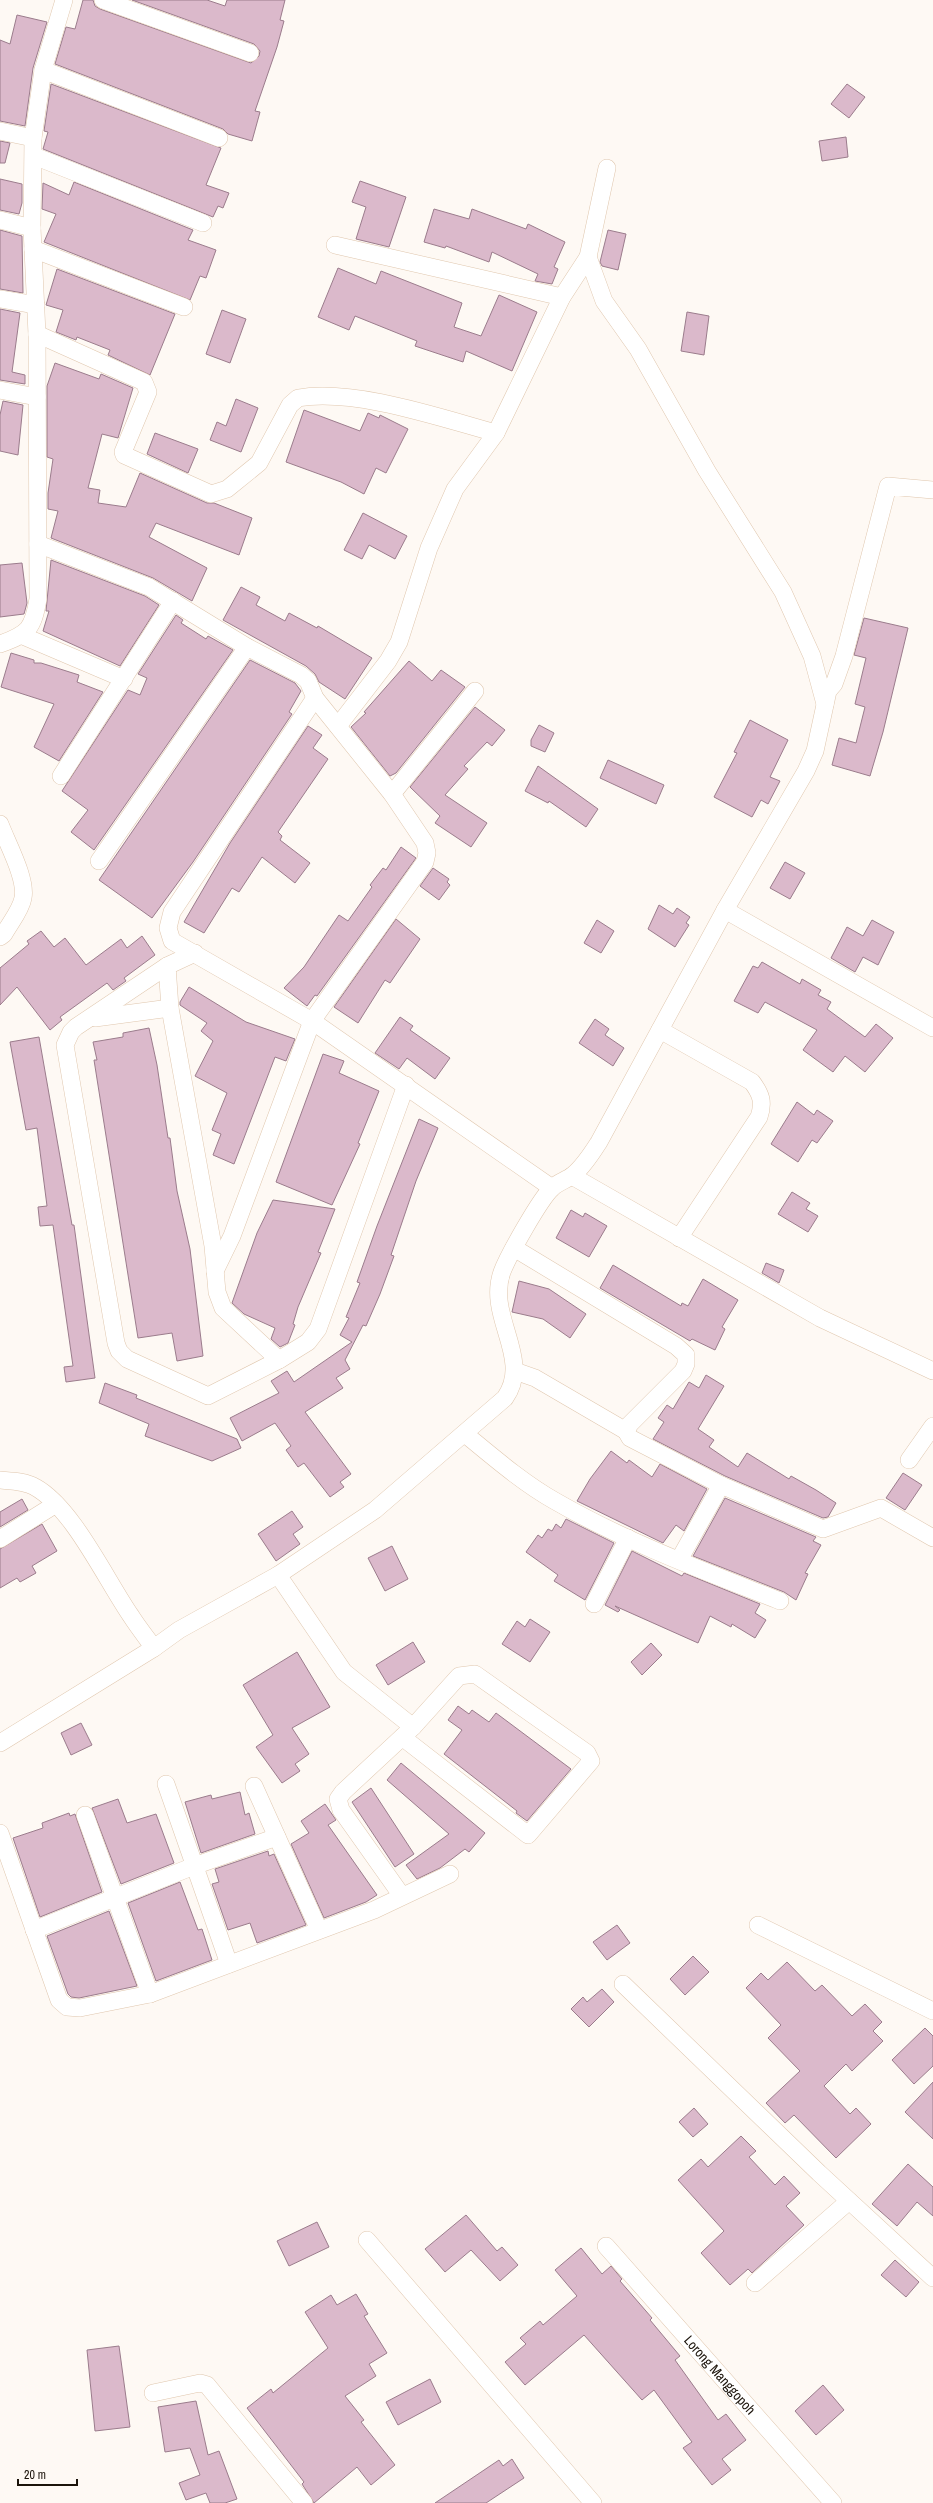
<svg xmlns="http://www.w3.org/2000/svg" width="933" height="2503" font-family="'Archivo Narrow',sans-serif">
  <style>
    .building { fill: #dbb9cb; stroke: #9b7c8c }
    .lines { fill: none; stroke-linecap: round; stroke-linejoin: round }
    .minor-casing { stroke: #e0c7ae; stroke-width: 18 }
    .minor { stroke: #fff; stroke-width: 17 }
    .labels { text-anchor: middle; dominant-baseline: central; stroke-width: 4; stroke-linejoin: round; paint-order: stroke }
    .street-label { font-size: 14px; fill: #1b130a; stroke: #fef9f4 }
  </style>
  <rect width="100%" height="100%" fill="#fef9f4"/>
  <!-- building -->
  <g class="building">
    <path d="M83 0H93L95 6 100 9 251 63 259 56 260 51 254 44 132 0H207L225 6 227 0H285L280 20 284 21 277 47 255 111 260 112 252 141 228 134 223 129 55 64 66 27 75 29Z"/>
    <path d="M17 15 47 22 33 68 25 126 0 121V40L10 44Z"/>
    <path d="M51 84 221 148 206 185 229 193 223 208 218 206 213 217 43 149 48 132 44 131Z"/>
    <path d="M847 84 865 97 849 118 831 104Z"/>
    <path d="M846 137 848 157 822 161 819 141Z"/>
    <path d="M0 141 10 143 5 163H0Z"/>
    <path d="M0 179 22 184V203L19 214 0 210Z"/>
    <path d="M360 181 406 197 389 247 356 239 366 207 352 202Z"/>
    <path d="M74 182 193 230 188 240 216 250 206 278 200 276 190 300 44 242 56 214 42 209 43 183 69 195Z"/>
    <path d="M434 209 469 219 472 209 526 229 528 224 565 242 554 267 558 269 552 284 535 281 538 274 492 252 489 262 446 246 445 248 424 242Z"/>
    <path d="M0 230 22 236 23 293 0 289Z"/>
    <path d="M608 230 626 234 618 270 602 266 600 262Z"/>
    <path d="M338 268 376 284 381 271 462 303 454 327 481 336 499 295 537 312 512 371 466 351 463 362 415 346 417 341 355 316 349 330 318 317Z"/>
    <path d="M57 269 175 314 150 375 108 355 110 350 77 337 76 340 56 332 63 310 46 305Z"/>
    <path d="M0 309 20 313 12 372 25 375V384L0 380Z"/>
    <path d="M222 310 246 319 230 363 206 354Z"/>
    <path d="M687 312 709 316 704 355 681 351Z"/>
    <path d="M55 363 99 379 101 374 133 388 118 438 102 434 88 488 100 490 98 503 126 507 140 473 207 503H214L252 518 239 555 156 523 149 537 207 568 192 601 153 578 51 538 58 511 48 509V493L53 459 47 457V386Z"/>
    <path d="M236 399 258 408 241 452 210 440 217 422 226 426Z"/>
    <path d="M3 401 23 405 18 455 0 451V415Z"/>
    <path d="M304 410 360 431 368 413 379 418 380 415 408 429 386 473 376 468 364 494 341 482 286 462Z"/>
    <path d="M155 433 198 449 188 473 147 454Z"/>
    <path d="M363 513 407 536 395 559 369 545 362 559 344 550Z"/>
    <path d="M51 560 145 596 159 605 120 666 43 631 49 611H46Z"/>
    <path d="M22 563 27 603 24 614 0 617V565Z"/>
    <path d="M241 587 260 597 256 605 285 621 289 613 317 628 318 626 372 658 345 699 319 682 315 674 306 666 223 620Z"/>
    <path d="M176 615 183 620 181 623 206 639 208 636 233 650 94 850 71 832 88 810 62 791 128 690 140 695 147 678 138 674Z"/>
    <path d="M864 618 908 628 883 732 870 776 832 765 839 738 856 743 865 707 855 704 866 658 854 655Z"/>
    <path d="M11 653 34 660V663H41L79 675 77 682 103 692 59 761 34 747 54 704 1 687Z"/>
    <path d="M250 660 295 683 301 691 289 712 292 714 193 862 152 918 99 880Z"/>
    <path d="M409 661 432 681 441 670 465 687 396 773 390 776 351 727 366 713 364 712Z"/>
    <path d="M475 707 505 730 492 746 487 742 464 766 468 769 445 795 487 823 471 847 435 823 440 816 410 787Z"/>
    <path d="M750 720 788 740 770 777 780 781 768 804 761 800 752 817 714 797 737 753 734 752Z"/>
    <path d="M539 725 554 733 545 752 531 746V740Z"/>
    <path d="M308 726 322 735 313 748 328 759 278 832 282 836 280 840 310 863 295 883 262 857 239 892 232 888 204 933 184 922 230 843Z"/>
    <path d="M608 760 664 785 656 804 600 778Z"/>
    <path d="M538 766 598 809 586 827 549 801 548 803 525 791Z"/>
    <path d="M401 847 416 858 317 996 315 995 307 1006 284 988 304 967 339 915 348 921 372 887 370 885 383 868 386 870Z"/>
    <path d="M785 862 805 873 790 899 770 888Z"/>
    <path d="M433 868 449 879 447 882 450 885 439 900 420 886Z"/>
    <path d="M659 905 673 914 677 908 690 917 686 923 689 925 675 947 648 929Z"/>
    <path d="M396 919 420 939 390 983 385 980 358 1023 334 1007Z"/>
    <path d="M597 920 614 931 601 953 584 943Z"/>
    <path d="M872 920 894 932 878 965 863 957 855 972 831 958 847 927 863 936Z"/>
    <path d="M41 931 54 947 65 938 86 965 121 939 127 948 142 936 155 955 124 978 126 981 113 990 107 983 60 1017 62 1020 50 1030 17 987 0 1005V968L29 944 27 941Z"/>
    <path d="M762 962 800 984 802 979 821 990 818 995 831 1002 827 1009 865 1037 876 1024 893 1038 865 1072 845 1056 833 1072 803 1050 817 1030 765 1002 758 1013 734 1001 753 966 758 968Z"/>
    <path d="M189 987 246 1022 295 1039 286 1061 275 1057 234 1164 213 1155 221 1134 212 1130 227 1093 195 1076 213 1041 201 1031 207 1023 180 1005V1002Z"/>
    <path d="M400 1017 413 1026 410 1030 450 1058 435 1079 407 1058 399 1069 375 1053Z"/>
    <path d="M595 1019 609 1029 605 1035 624 1048 613 1066 579 1043Z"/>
    <path d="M149 1028 157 1065 168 1138H170L177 1191 190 1249 203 1356 177 1361 172 1333 138 1338 94 1060H97L93 1042 123 1037V1033Z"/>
    <path d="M39 1037 72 1225H74L95 1378 66 1382 64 1367 73 1366 53 1225 40 1226 38 1207 47 1206 37 1128 26 1130 10 1042Z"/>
    <path d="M323 1054 344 1061 339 1073 379 1091 358 1143 360 1144 332 1205 276 1182Z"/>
    <path d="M797 1102 814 1115 817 1110 833 1121 817 1143 812 1140 798 1162 771 1144Z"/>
    <path d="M419 1119 438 1128 416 1181 391 1255 394 1256 380 1294 366 1326 363 1325 345 1360 350 1369 336 1378 343 1388 305 1412 351 1474 340 1482 344 1487 330 1497 304 1463 298 1467 286 1450 291 1446 275 1423 242 1441 230 1418 279 1393 271 1381 287 1371 294 1382 352 1342 340 1335 349 1318 346 1317 360 1283 357 1282 377 1226Z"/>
    <path d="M792 1192 810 1203 806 1209 818 1216 808 1232 778 1214Z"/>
    <path d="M273 1200 335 1209 318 1252 321 1253 298 1307 293 1324 295 1325 288 1343 280 1347 271 1339 275 1328 244 1314 232 1303 257 1233Z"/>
    <path d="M571 1210 583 1217 585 1213 607 1226 589 1257 556 1238Z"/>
    <path d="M766 1263 784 1270 779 1283 762 1273Z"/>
    <path d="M613 1265 681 1306 682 1303 688 1306 703 1279 738 1300 722 1327 725 1329 715 1350 692 1339 690 1341 600 1288Z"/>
    <path d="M519 1281 549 1289 586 1314 570 1338 543 1319 512 1312Z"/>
    <path d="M706 1375 724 1386 698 1429 714 1440 709 1447 738 1467 747 1453 789 1479 791 1476 816 1490 836 1503 828 1517 823 1518 725 1476 653 1439 664 1422 658 1418 667 1405 673 1409 689 1382 699 1388Z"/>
    <path d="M105 1383 137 1395 136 1398 237 1439 241 1448 212 1461 145 1436 149 1424 99 1403Z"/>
    <path d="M611 1451 627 1463 629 1460 652 1477 660 1464 707 1489 684 1531 676 1525 663 1543 577 1501 590 1479Z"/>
    <path d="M903 1473 922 1485 905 1510 886 1498Z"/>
    <path d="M725 1498 816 1537 813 1541 821 1545 805 1573 808 1574 796 1600 784 1592 693 1556Z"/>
    <path d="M22 1499 28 1510 0 1527V1512Z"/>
    <path d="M292 1511 303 1527 293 1534 300 1544 276 1561 258 1534Z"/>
    <path d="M566 1519 614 1543 585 1600 554 1581 558 1575 526 1552 538 1535 542 1538 548 1529 552 1531 556 1524 561 1528Z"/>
    <path d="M42 1524 57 1551 32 1566 36 1573 20 1582 17 1578 0 1588V1549Z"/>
    <path d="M392 1546 408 1579 385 1591 368 1558Z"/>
    <path d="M632 1551 682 1576 684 1573 760 1604 755 1613 766 1620 755 1638 732 1624 731 1627 710 1616 698 1643 615 1606 620 1610 618 1612 605 1605Z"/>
    <path d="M530 1619 550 1632 530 1662 502 1644 517 1621 525 1627Z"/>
    <path d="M413 1642 425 1662 388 1685 376 1665Z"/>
    <path d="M651 1643 662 1655 642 1675 631 1662Z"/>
    <path d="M297 1652 330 1707 292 1728 309 1754 295 1764 300 1771 282 1783 256 1747 273 1735 243 1685Z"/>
    <path d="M458 1706 469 1714 472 1710 489 1722 496 1713 571 1769 527 1821 516 1813 517 1811 444 1754 462 1730 448 1720Z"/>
    <path d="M81 1723 92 1745 71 1755 61 1733Z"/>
    <path d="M401 1763 485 1833 469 1852 465 1849 440 1868 417 1879 406 1865 449 1834 387 1780Z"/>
    <path d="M371 1788 414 1854 395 1867 352 1802Z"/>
    <path d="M240 1792 245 1815 249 1813 255 1834 201 1853 185 1802 211 1795 212 1799Z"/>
    <path d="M118 1799 127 1823 156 1814 174 1863 121 1884 92 1808Z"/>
    <path d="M325 1804 336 1820 328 1825 377 1895 366 1902 324 1918 291 1844 309 1833 301 1821Z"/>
    <path d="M69 1813 70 1816 75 1814 102 1892 40 1917 13 1838 43 1828 42 1823Z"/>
    <path d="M268 1851 269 1856 274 1854 306 1925 257 1943 250 1923 228 1930 212 1884 219 1882 215 1869Z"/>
    <path d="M180 1882 198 1930 202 1929 212 1960 156 1981 128 1903Z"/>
    <path d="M109 1911 137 1986 79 1998 71 1997 68 1994 47 1936Z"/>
    <path d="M617 1925 630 1943 607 1960 593 1942Z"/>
    <path d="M693 1956 709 1972 685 1995 670 1979Z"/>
    <path d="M787 1962 815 1991 822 1985 852 2016 865 2004 882 2022 873 2031 883 2041 852 2071 846 2064 824 2086 850 2114 856 2108 871 2124 836 2158 794 2115 785 2123 766 2103 800 2071 768 2038 781 2025 746 1988 761 1973 768 1980Z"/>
    <path d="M602 1989 614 2002 589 2027 571 2009 583 1997 587 2002Z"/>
    <path d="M925 2028 933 2036V2066L914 2084 892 2060Z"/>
    <path d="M933 2082V2139L905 2112Z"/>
    <path d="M694 2108 708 2124 693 2137 679 2122Z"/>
    <path d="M741 2136 756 2151 749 2157 775 2185 784 2176 800 2193 786 2206 804 2225 752 2273 748 2269 730 2285 701 2253 724 2231 678 2180 701 2159 708 2167Z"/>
    <path d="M908 2164 933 2187V2216L917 2202 897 2226 872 2204Z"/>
    <path d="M466 2215 497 2251 502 2247 518 2265 500 2281 471 2250 445 2272 425 2249Z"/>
    <path d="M317 2222 329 2247 289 2266 277 2241Z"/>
    <path d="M581 2248 602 2274 611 2266 622 2279 620 2281 652 2318 650 2320 680 2356 675 2360 718 2420 726 2414 746 2440 722 2459 731 2470 712 2485 683 2448 692 2442 654 2390 642 2400 584 2335 525 2385 505 2362 526 2344 520 2338 540 2321 543 2325 577 2296 555 2270Z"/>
    <path d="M895 2260 919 2282 906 2297 881 2275Z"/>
    <path d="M356 2294 368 2314 364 2316 387 2353 369 2364 376 2376 345 2396 364 2420 361 2422 395 2465 371 2485 357 2467 314 2503 302 2484 304 2482 247 2408 271 2389 273 2393 328 2348 305 2312 331 2295 337 2305Z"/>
    <path d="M119 2346 130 2427 95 2431 87 2350Z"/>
    <path d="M430 2379 441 2402 398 2425 386 2402Z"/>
    <path d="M823 2385 844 2410 816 2435 795 2411Z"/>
    <path d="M196 2401 208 2455 219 2451 237 2499 225 2503H210L206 2493 186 2500 179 2483 200 2475 190 2448 165 2452 158 2407Z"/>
    <path d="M512 2459 524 2478 486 2503H435L499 2460 503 2466Z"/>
  </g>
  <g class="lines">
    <defs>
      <g id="minor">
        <path d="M103 0 250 53"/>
        <path d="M43 70 219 138"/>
        <path d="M0 131 33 138"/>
        <path d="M34 156 203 223"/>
        <path d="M0 220 32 228"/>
        <path d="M335 245 562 297"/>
        <path d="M33 249 184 307"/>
        <path d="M588 257 604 301 638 349 707 471 783 592 812 656 825 704"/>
        <path d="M0 299 36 305"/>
        <path d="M37 334 144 382 148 392 123 452 124 455 211 494 227 489 259 463 290 405 298 398C354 388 441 418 496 433"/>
        <path d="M0 390 37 397"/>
        <path d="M38 544 149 587 247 647 301 675 308 681 315 698 392 794 425 843 427 853 425 862 312 1021 232 1236 215 1271"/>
        <path d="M23 636 124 679"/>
        <path d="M0 644C28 634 33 629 38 599L37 334 32 228 33 138 43 70 64 0"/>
        <path d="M315 698 172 912 168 928 172 941 312 1021 552 1188"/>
        <path d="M338 726 388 661 399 642 429 548 455 489 496 433 562 297 588 257 607 168"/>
        <path d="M61 776 173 601"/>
        <path d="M392 794 475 691"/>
        <path d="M0 824C7 843 27 879 23 898 21 910 10 923 4 934L0 937"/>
        <path d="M99 861 247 647"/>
        <path d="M725 910 933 1028"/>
        <path d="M195 953 167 966 76 1027 71 1032 65 1045 116 1343 119 1351 127 1359 208 1396 279 1360 308 1342 318 1329 406 1085"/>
        <path d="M167 966 170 1008 213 1246 217 1292 223 1308 279 1360"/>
        <path d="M95 1018 170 1008"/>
        <path d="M660 1030 752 1082C761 1094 764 1102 759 1117L679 1238"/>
        <path d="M572 1176 820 1318 933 1371"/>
        <path d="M514 1248 676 1346 686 1355V1364L683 1371 630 1424 626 1431 630 1438 721 1485 823 1529 881 1508 933 1538"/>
        <path d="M515 1371 535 1378 626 1431"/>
        <path d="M465 1434C493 1457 523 1483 555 1501 626 1542 704 1571 780 1601"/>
        <path d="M909 1460 933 1426"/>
        <path d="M0 1480C12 1481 25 1481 35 1487 73 1508 106 1580 131 1616 138 1627 146 1637 154 1648L179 1630 278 1575 375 1510 505 1398C533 1358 486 1317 502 1272 508 1256 540 1199 552 1188 558 1182 567 1180 573 1175 584 1166 592 1153 599 1142L725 910 806 771 815 751 828 691 834 684 844 656 888 486 933 490"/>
        <path d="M0 1539 56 1504"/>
        <path d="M679 1560 721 1485"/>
        <path d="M278 1575 344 1672 413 1727"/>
        <path d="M594 1604 628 1538"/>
        <path d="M0 1743 154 1648"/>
        <path d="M166 1784 229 1964"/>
        <path d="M254 1786 319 1930"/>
        <path d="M85 1815 150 1994"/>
        <path d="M0 1833 59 2000 67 2007 80 2008 150 1994 374 1910 450 1874"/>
        <path d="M402 1896 341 1810 338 1799 343 1792 413 1727 459 1676 475 1674 587 1753 591 1761 528 1835 402 1737"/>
        <path d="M758 1925 933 2011"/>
        <path d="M34 1930 194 1866 277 1837"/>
        <path d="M623 1984 819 2173 933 2278"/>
        <path d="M367 2240 593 2503"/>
        <path id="s1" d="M606 2246 833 2503"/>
        <path d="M755 2283 849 2201"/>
        <path d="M153 2393 200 2383 207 2385 304 2503"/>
      </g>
    </defs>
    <!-- minor casing -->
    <use href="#minor" class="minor-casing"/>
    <!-- minor -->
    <use href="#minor" class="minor"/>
  </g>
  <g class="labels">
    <!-- street labels -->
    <g class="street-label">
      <text stroke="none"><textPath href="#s1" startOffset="172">Lorong Manggopoh</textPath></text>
    </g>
  </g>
  <!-- scale -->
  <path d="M18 2479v6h59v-6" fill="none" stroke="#1b130a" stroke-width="2"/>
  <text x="24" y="2479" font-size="12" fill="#1b130a" stroke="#fef9f4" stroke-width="3" paint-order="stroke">20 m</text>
</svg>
